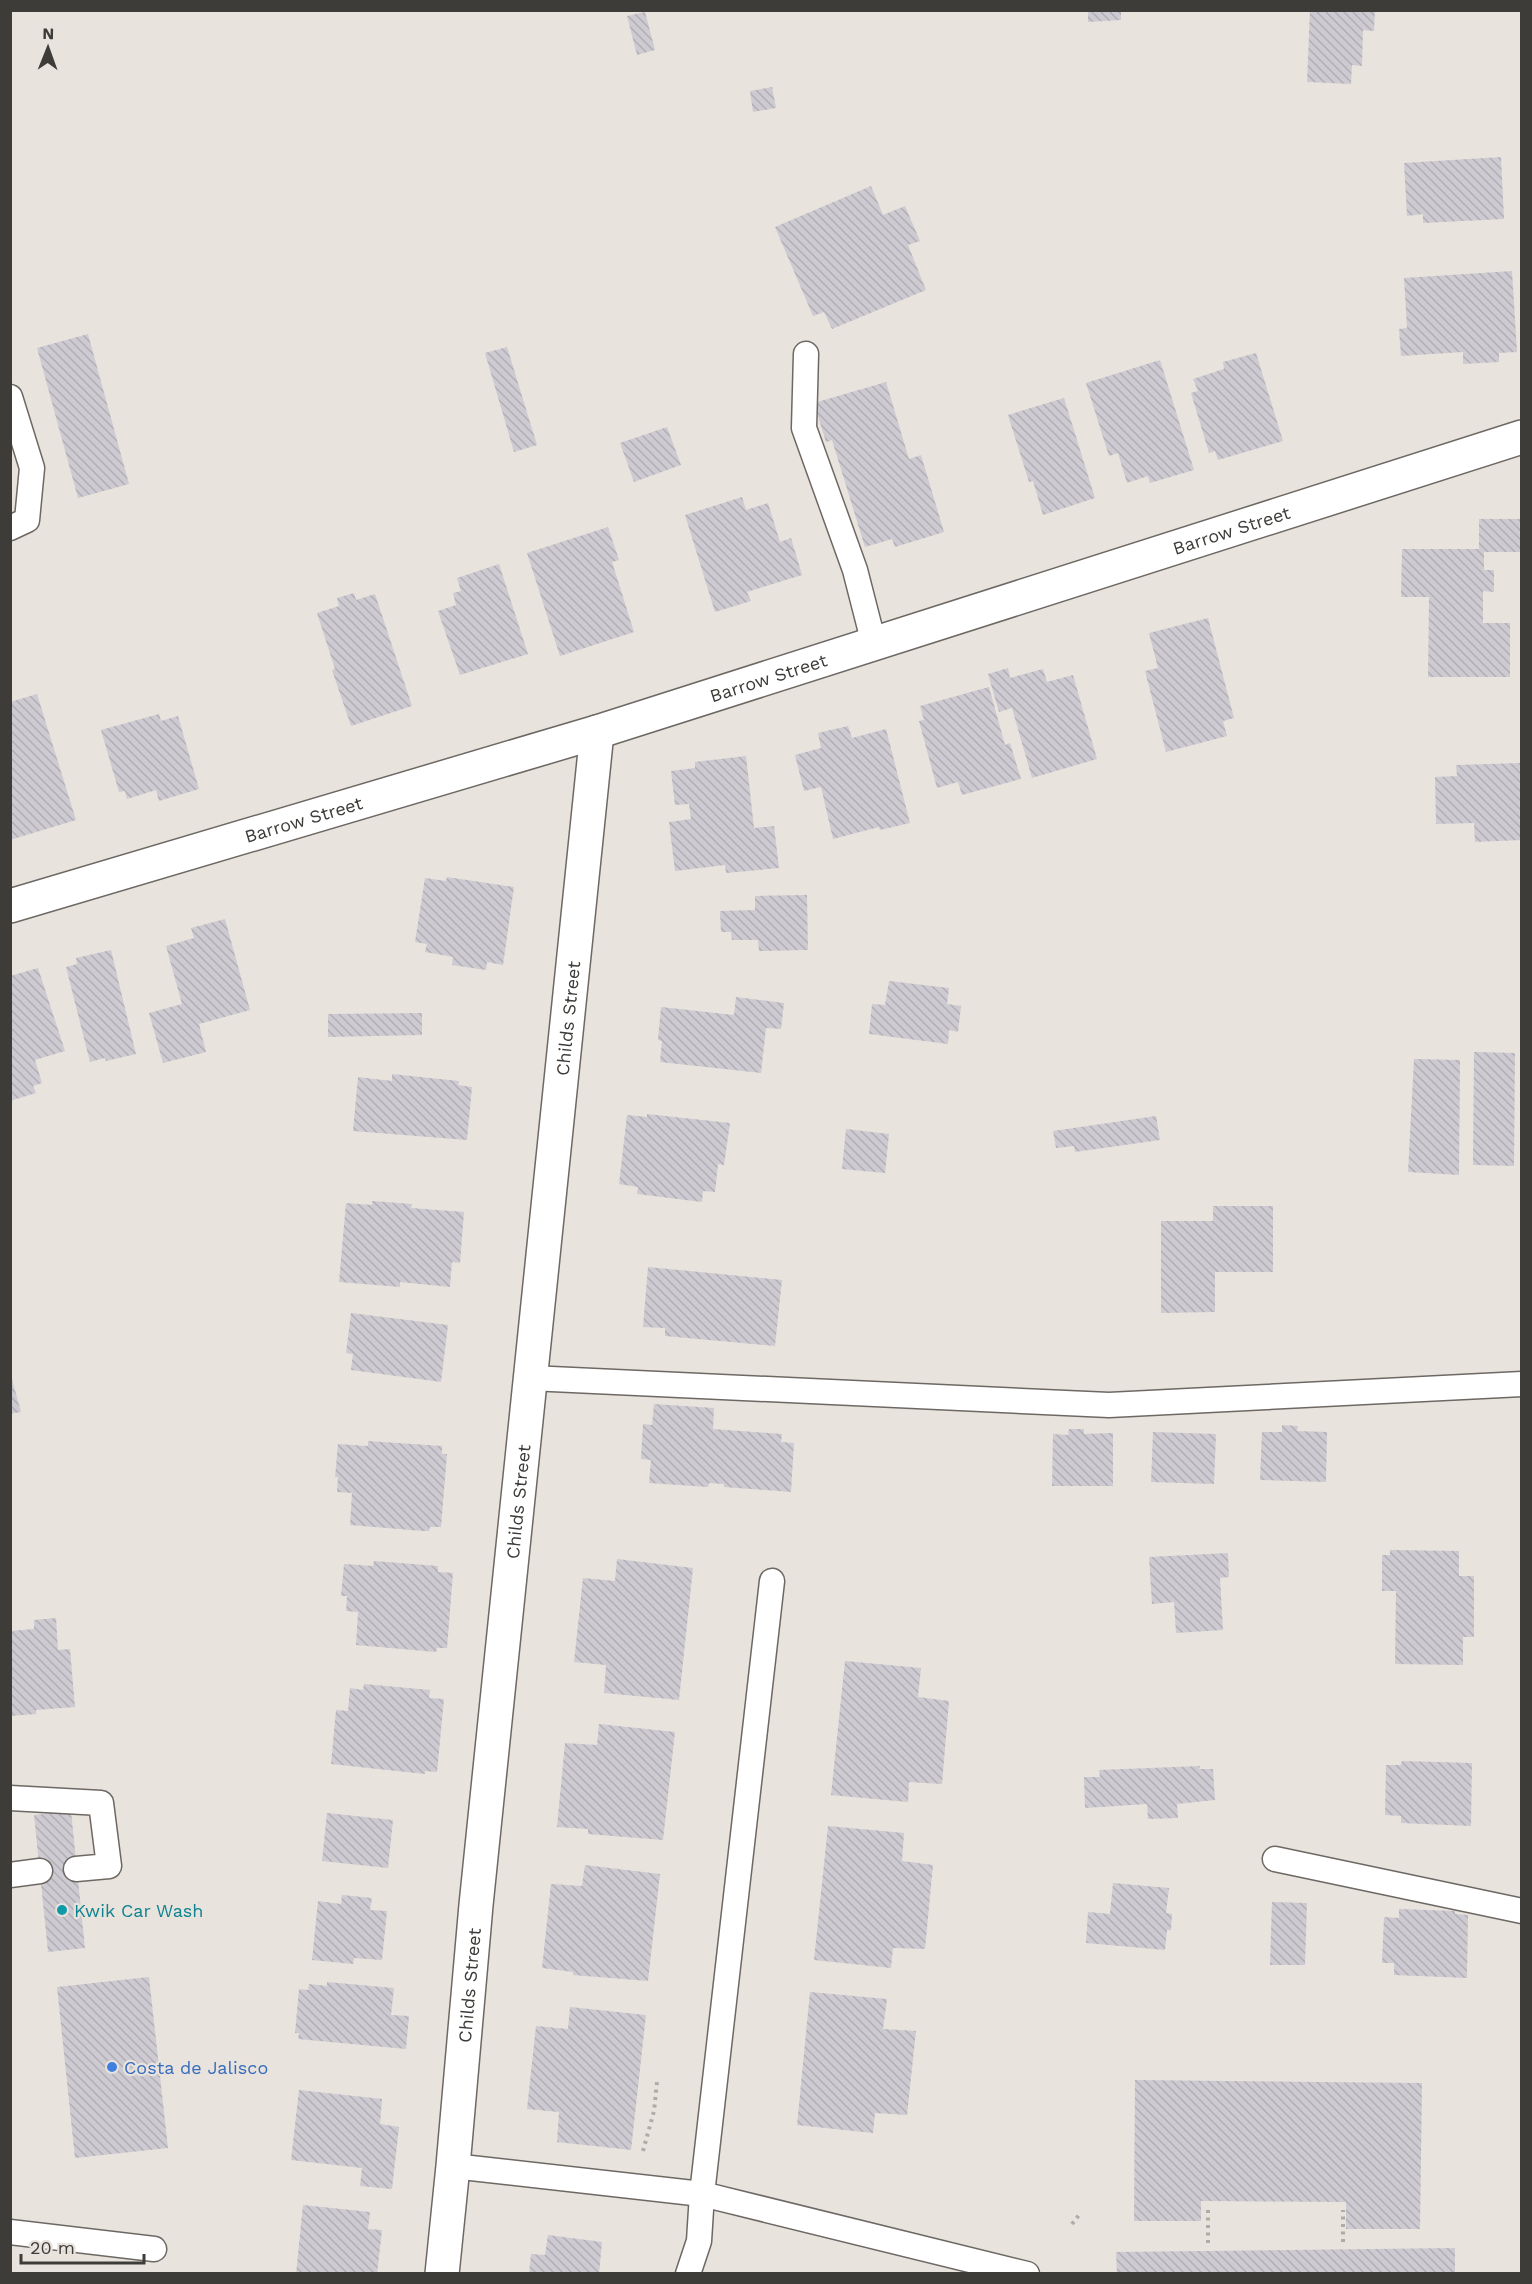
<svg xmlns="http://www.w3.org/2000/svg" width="1532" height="2284" font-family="'Work Sans',sans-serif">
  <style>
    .building { fill: url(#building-back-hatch) }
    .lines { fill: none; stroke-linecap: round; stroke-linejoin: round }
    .service-casing { stroke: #6d6863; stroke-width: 27 }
    .minor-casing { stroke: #6d6863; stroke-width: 36 }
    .path { stroke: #b0aba6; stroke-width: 4; stroke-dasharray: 3 4.5; stroke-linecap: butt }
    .service { stroke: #fff; stroke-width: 24 }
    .minor { stroke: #fff; stroke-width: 33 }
    .culture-dot { fill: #0f9aa8; stroke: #e9e3dd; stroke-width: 2 }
    .shop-dot { fill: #3f7fe0; stroke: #e9e3dd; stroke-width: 2 }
    .labels { text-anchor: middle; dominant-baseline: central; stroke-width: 4.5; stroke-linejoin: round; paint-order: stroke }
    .street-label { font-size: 18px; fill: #3e3c39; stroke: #e9e3dd }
    .culture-label { font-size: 18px; fill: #0d838f; stroke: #e9e3dd; text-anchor: start }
    .shop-label { font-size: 18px; fill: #366cbe; stroke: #e9e3dd; text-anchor: start }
  </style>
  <defs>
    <pattern id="building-back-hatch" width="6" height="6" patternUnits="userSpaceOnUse" patternTransform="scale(1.5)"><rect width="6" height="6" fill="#cdcad2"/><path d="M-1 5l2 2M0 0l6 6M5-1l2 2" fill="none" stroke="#b1aeb5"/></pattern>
  </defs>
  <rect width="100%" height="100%" fill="#e9e3dd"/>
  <!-- building -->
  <g class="building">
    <path d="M1088 10H1121V20L1088 22Z"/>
    <path d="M1310 10H1375L1374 31 1363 30 1362 66 1352 65 1351 84 1307 82Z"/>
    <path d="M645 12 655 50 637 55 627 16Z"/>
    <path d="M772 87 776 108 753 112 750 91Z"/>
    <path d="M1501 157 1504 219 1423 223V214L1407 216 1404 163Z"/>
    <path d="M871 186 883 215 905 206 920 241 908 245 926 290 832 329 824 312 813 316 775 227Z"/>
    <path d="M1512 271 1517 352 1499 353V362L1463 364V352L1401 356 1399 329 1407 328 1404 278Z"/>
    <path d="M88 334 129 484 78 498 37 348Z"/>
    <path d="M507 347 537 445 514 452 485 353Z"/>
    <path d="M1256 353 1283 441 1218 460 1215 451 1209 453 1191 393 1198 391 1193 379 1224 369 1223 362Z"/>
    <path d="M1160 360 1194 470 1150 483 1148 476 1127 483 1118 453 1109 456 1086 383Z"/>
    <path d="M886 382 909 459 921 455 944 532 895 547 892 539 865 547 832 440 826 442 814 403Z"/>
    <path d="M1064 398 1095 498 1043 515 1033 481 1029 482 1008 415Z"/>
    <path d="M667 427 681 465 634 482 620 443Z"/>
    <path d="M742 497 746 510 768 503 780 542 791 538 802 575 747 592 751 601 715 612 685 515Z"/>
    <path d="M1479 519H1522V552H1484V570H1494V592L1483 591V623H1510V677H1428L1429 597H1401L1402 549H1479Z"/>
    <path d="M608 527 619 560 612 562 634 632 560 656 527 553Z"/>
    <path d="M499 564 528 654 460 675 438 611 456 605 453 593 461 591 457 578Z"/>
    <path d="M354 593 356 600 375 594 412 706 351 726 332 670 335 669 317 613 339 606 337 598Z"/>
    <path d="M1208 618 1234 718 1223 721 1227 736 1166 752 1145 671 1158 668 1149 633Z"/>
    <path d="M1008 668 1010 678 1043 669 1047 682 1073 675 1097 759 1032 778 1012 708 999 712 988 674Z"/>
    <path d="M989 687 1005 745 1010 743 1021 779 962 795 958 782 937 788 919 721 924 720 920 706Z"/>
    <path d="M37 694 76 820 10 840V702Z"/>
    <path d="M159 714 161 721 178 716 199 789 159 801 156 790 127 799 125 791 119 792 101 730Z"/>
    <path d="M848 726 852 738 886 729 910 823 880 830 879 827 833 839 821 787 804 791 795 755 821 748 818 733Z"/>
    <path d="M746 756 754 828 774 826 779 868 726 873 725 865 675 871 669 822 691 819 689 804 675 805 671 771 695 768V762Z"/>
    <path d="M1522 763V840L1475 842 1474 823 1436 824 1435 777 1457 776 1456 765Z"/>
    <path d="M447 877 514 887 503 965 487 962 486 970 452 965 453 957 425 952 427 944 415 942 425 878 446 881Z"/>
    <path d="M807 895 808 950 759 951 758 940H732L731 932H721L720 911 755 910V896Z"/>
    <path d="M225 919 250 1010 199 1024 206 1052 163 1063 149 1013 182 1004 166 946 194 938 191 928Z"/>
    <path d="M111 950 136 1054 106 1061 105 1058 90 1062 66 967 77 964 76 958Z"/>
    <path d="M38 968 65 1051 35 1060 42 1083 33 1086 36 1093 10 1101V976Z"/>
    <path d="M889 981 949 988 947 1004 961 1006 958 1032 949 1030 948 1044 869 1034 872 1004 885 1005Z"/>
    <path d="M736 997 784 1003 781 1029 766 1028 761 1073 660 1062 662 1041 658 1040 661 1007 734 1015Z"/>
    <path d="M422 1013V1035L328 1037V1014Z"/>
    <path d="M1474 1052 1515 1053 1514 1166 1473 1165Z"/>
    <path d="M1414 1059 1460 1060 1459 1175 1408 1172Z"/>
    <path d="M392 1074 459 1081 458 1085 472 1087 467 1140 353 1131 358 1077 392 1081Z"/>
    <path d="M647 1114 730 1123 724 1165 718 1164 715 1192 703 1191 702 1202 637 1194 638 1187 619 1184 627 1115 647 1117Z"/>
    <path d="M1156 1116 1160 1140 1075 1152 1074 1146 1056 1148 1053 1131Z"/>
    <path d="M846 1129 889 1134 885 1173 842 1169Z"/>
    <path d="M372 1201 412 1204 411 1208 464 1212 460 1263 452 1262 450 1287 400 1282V1287L339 1282 346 1203 372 1205Z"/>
    <path d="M1213 1206H1273V1272H1215V1312L1161 1313V1221H1213Z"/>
    <path d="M648 1267 782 1280 775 1346 665 1336V1328L643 1327Z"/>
    <path d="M351 1313 448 1325 441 1382 351 1370 353 1354 346 1353Z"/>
    <path d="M10 1372 21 1412 10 1414Z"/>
    <path d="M654 1404 714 1408 713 1429 782 1434 781 1442 794 1443 791 1492 724 1487V1484L709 1483 708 1487 649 1483 651 1460 641 1459 643 1424 652 1425Z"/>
    <path d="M1282 1425 1298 1426 1297 1431 1327 1432 1326 1482 1260 1480 1262 1432H1282Z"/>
    <path d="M1069 1429H1084V1434L1113 1433V1486H1052L1053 1434 1068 1435Z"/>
    <path d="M1153 1432 1216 1434 1214 1484 1151 1482Z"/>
    <path d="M368 1441 442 1446V1454H447L441 1527H430L429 1531H423L350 1525 352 1493 337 1492 338 1477H335L338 1444 368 1446Z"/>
    <path d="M1390 1550 1459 1551V1576H1474V1637H1463V1665L1395 1664 1396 1591H1382V1555H1390Z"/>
    <path d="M1228 1553 1229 1577 1220 1578 1223 1630 1176 1633 1174 1602 1152 1604 1149 1557Z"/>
    <path d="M617 1559 693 1568 679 1700 604 1693 606 1665 574 1662 583 1578 615 1581Z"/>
    <path d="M374 1561 438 1566V1572L453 1573 447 1648H437L436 1652 356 1645 358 1612 346 1611 347 1596H341L344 1564 373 1566Z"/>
    <path d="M56 1618 58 1650 70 1649 75 1707 36 1710V1714L10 1716V1631L34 1629V1620Z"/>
    <path d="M845 1661 921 1668 918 1697 949 1701 942 1784 909 1782 908 1802 831 1795Z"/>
    <path d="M364 1684 430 1690 429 1698 444 1699 437 1772 425 1771V1774L331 1764 336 1710 348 1711 350 1688 363 1690Z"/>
    <path d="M599 1724 675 1732 663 1840 588 1834V1829L557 1827 565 1743 597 1745Z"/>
    <path d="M1402 1761 1472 1763 1471 1826 1401 1823V1816L1385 1815 1386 1765H1401Z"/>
    <path d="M1200 1766 1199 1769H1213L1215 1800 1177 1804 1178 1818 1148 1819 1147 1804 1085 1808 1084 1777H1100L1099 1770Z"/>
    <path d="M71 1811 85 1948 48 1952 34 1815Z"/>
    <path d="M327 1813 393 1820 388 1868 322 1861Z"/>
    <path d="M828 1826 904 1833 902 1861 933 1865 925 1949 893 1948 891 1968 814 1960Z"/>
    <path d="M585 1865 660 1874 648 1981 573 1975V1972L542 1968 551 1884 582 1886Z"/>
    <path d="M1113 1883 1169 1888 1166 1913 1172 1914 1171 1930H1167L1165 1950 1086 1943 1088 1912 1110 1914Z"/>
    <path d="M342 1895 372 1898 370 1910 387 1911 382 1960 354 1958 353 1964 312 1960 318 1901 341 1904Z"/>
    <path d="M1272 1902 1307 1903 1305 1965H1270Z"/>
    <path d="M1399 1909 1455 1911V1914L1468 1915 1467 1978 1394 1975V1963H1382L1384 1917 1399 1918Z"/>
    <path d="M149 1977 168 2148 75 2158 57 1987Z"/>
    <path d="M327 1982 394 1988 391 2015 409 2016 406 2049 298 2039 299 2033H295L299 1989 308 1990 309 1984 327 1986Z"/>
    <path d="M810 1992 887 1999 883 2029 916 2031 907 2115 875 2113 873 2133 797 2125Z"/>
    <path d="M570 2007 646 2015 631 2150 557 2142 559 2112 527 2109 536 2026 568 2029Z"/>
    <path d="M1135 2080 1422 2083 1420 2229H1346V2202L1201 2201V2221H1134Z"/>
    <path d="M299 2090 382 2099 380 2124 399 2127 392 2189 360 2186 362 2168 291 2160Z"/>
    <path d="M303 2205 370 2212 368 2229 382 2230 377 2274H296Z"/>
    <path d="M548 2235 602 2242 599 2274H529L531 2254 545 2255Z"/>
    <path d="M1455 2248V2274H1117L1116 2252Z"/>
  </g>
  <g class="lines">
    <defs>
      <g id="service">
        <path d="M806 354 804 428 855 570 874 644"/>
        <path d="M10 397 32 468 27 520 10 528"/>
        <path d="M530 1378 1109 1405 1522 1384"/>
        <path d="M10 1798 101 1803 109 1866 76 1869"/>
        <path d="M1275 1859 1522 1911"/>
        <path d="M10 1875 40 1871"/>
        <path d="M453 2166 702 2194 772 1581"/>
        <path d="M10 2232 154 2249"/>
        <path d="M688 2274 699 2241 702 2194 1027 2274"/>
      </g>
      <g id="minor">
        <path id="s1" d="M10 906 597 732 1522 437"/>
        <path id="s2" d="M442 2274 453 2166 476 1905 597 732"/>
      </g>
    </defs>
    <!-- service casing -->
    <use href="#service" class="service-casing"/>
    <!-- minor casing -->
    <use href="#minor" class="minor-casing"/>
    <!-- path -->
    <g class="path">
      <path d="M643 2151 654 2111 657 2082"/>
      <path d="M1072 2224 1079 2215"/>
      <path d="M1343 2242V2210"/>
      <path d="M1208 2243V2210"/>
    </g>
    <!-- service -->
    <use href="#service" class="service"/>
    <!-- minor -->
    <use href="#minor" class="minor"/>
  </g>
  <!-- markers -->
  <circle class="culture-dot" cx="62" cy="1910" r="6"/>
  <circle class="shop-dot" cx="112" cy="2067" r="6"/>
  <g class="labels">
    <!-- street labels -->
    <g class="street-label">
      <text stroke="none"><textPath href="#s1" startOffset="1278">Barrow Street</textPath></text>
      <text stroke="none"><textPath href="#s1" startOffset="792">Barrow Street</textPath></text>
      <text stroke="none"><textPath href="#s1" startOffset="306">Barrow Street</textPath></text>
      <text stroke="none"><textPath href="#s2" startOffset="1262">Childs Street</textPath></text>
      <text stroke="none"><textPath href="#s2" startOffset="776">Childs Street</textPath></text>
      <text stroke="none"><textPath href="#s2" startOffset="290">Childs Street</textPath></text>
    </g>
    <!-- culture labels -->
    <g class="culture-label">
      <text x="74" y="1910">Kwik Car Wash</text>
    </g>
    <!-- shop labels -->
    <g class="shop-label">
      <text x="124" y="2067">Costa de Jalisco</text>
    </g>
  </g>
  <!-- border -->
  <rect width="1532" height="2284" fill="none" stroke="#3e3c39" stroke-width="24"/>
  <!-- north arrow -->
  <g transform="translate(48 48) rotate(1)" stroke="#e9e3dd" stroke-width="4.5" paint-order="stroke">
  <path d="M0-4.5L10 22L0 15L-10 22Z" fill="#3e3c39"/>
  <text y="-9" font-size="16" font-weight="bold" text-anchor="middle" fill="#3e3c39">N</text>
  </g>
  <!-- scale -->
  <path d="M21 2254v9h123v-9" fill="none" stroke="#3e3c39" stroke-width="3"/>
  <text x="30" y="2254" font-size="18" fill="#3e3c39" stroke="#e9e3dd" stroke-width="4.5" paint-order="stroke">20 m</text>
</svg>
